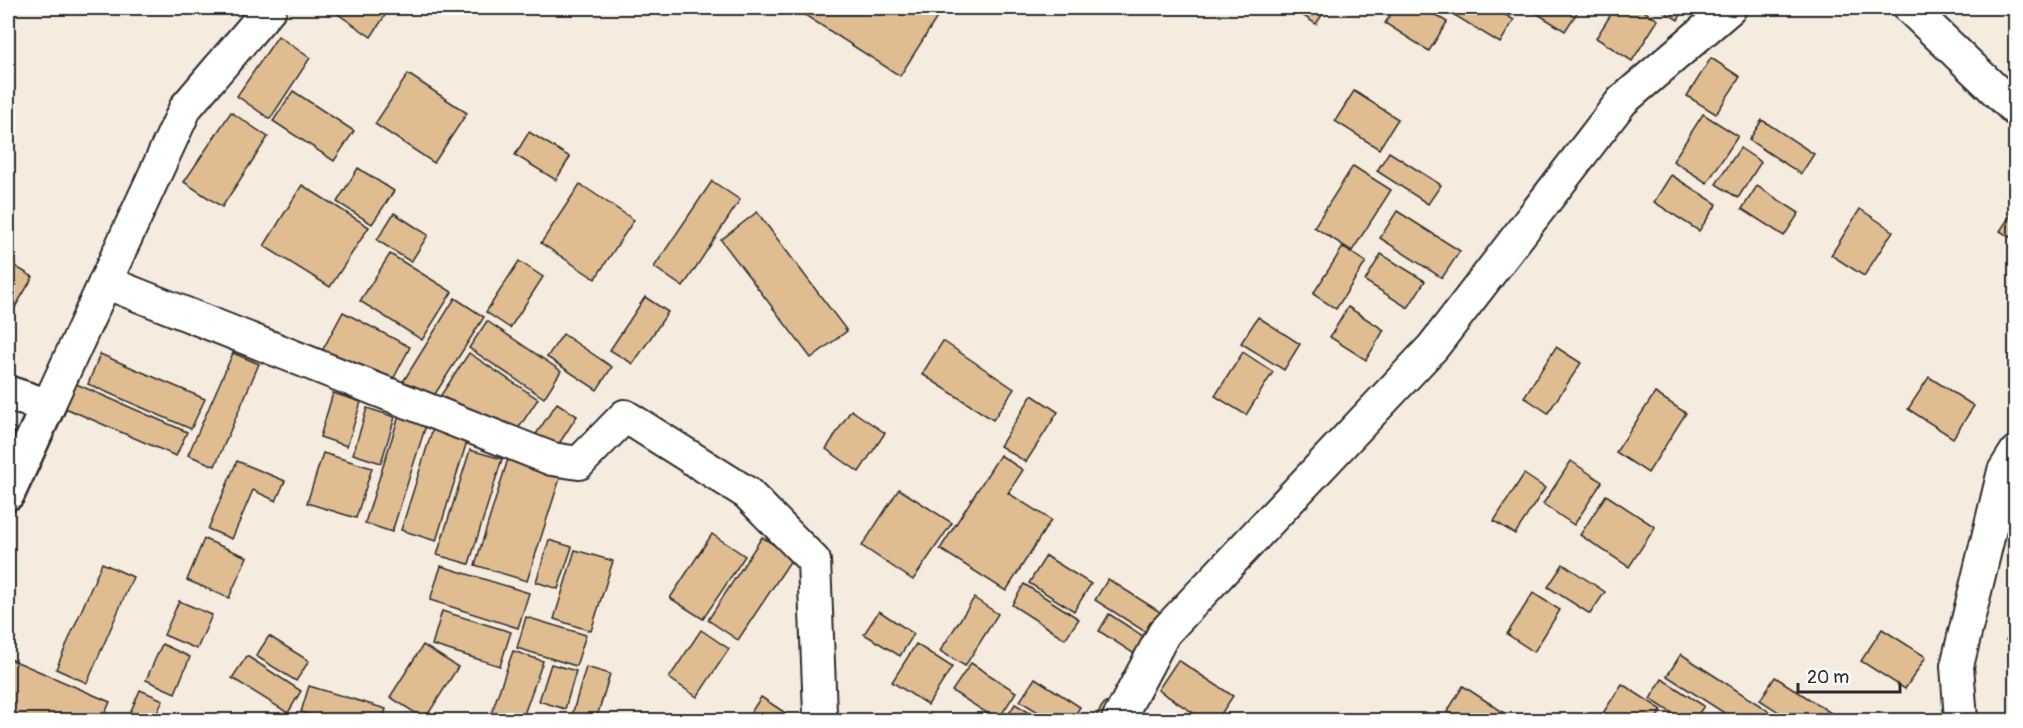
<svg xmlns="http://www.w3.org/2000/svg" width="2023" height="728" font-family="Pangolin,sans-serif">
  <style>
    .building { fill: #dfbd91; stroke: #2b2b2b; stroke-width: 1.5 }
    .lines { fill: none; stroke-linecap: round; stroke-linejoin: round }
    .street-casing { stroke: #2b2b2b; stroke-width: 36 }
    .secondary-casing { stroke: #2b2b2b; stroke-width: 38 }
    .street { stroke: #fff; stroke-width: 32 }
    .secondary { stroke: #fff; stroke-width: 33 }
  </style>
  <rect width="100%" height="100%" fill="#f5ebde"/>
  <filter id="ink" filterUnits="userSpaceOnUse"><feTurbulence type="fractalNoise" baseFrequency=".0167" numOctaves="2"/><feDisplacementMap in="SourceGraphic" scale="12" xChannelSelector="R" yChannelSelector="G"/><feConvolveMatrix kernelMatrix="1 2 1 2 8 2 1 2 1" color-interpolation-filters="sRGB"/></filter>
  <g filter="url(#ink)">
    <!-- building -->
    <g class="building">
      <path d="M338 8H390L371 37 335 12Z"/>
      <path d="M794 8H943L900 76Z"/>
      <path d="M1291 8H1327L1316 24Z"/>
      <path d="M1395 8H1424L1447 22 1429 51 1385 23Z"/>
      <path d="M1443 8H1494L1514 20 1500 43Z"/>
      <path d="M1536 8H1580L1565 31 1533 11Z"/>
      <path d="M1615 8H1639L1658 20 1632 61 1596 38Z"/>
      <path d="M1658 8H1685L1678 20Z"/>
      <path d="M278 36 310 58 270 119 237 96Z"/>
      <path d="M1711 58 1740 77 1716 114 1687 96Z"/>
      <path d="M408 74 467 113 434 163 375 124Z"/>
      <path d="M293 91 354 131 334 161 273 121Z"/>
      <path d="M1354 91 1398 119 1379 149 1335 121Z"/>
      <path d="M231 112 268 137 222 207 184 182Z"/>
      <path d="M1703 114 1738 136 1707 183 1673 161Z"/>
      <path d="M1762 120 1814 154 1801 174 1749 140Z"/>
      <path d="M529 132 570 157 556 180 515 155Z"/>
      <path d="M1740 148 1761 162 1738 198 1716 184Z"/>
      <path d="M1389 152 1441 185 1428 204 1377 171Z"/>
      <path d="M1353 166 1391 190 1352 251 1314 227Z"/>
      <path d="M358 168 394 191 372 224 337 202Z"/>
      <path d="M1671 175 1717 204 1699 231 1654 202Z"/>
      <path d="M712 181 740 200 683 287 654 267Z"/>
      <path d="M580 184 634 220 595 279 541 243Z"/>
      <path d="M302 185 369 227 330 287 264 246Z"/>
      <path d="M1757 186 1799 213 1784 236 1742 209Z"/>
      <path d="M2016 207V241L2000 231Z"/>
      <path d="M1860 209 1893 231 1864 276 1831 255Z"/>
      <path d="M1397 211 1460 251 1442 278 1380 238Z"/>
      <path d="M757 212 847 331 811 358 721 240Z"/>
      <path d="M394 213 428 235 411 262 377 240Z"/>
      <path d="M1343 247 1366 262 1336 309 1313 294Z"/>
      <path d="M390 254 452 292 422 340 360 301Z"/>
      <path d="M1381 254 1425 281 1408 308 1365 281Z"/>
      <path d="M519 261 543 277 510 328 486 312Z"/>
      <path d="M8 262 33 277 8 319Z"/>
      <path d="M645 297 668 312 633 364 610 350Z"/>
      <path d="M455 298 484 317 430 402 401 385Z"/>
      <path d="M1348 307 1384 330 1366 360 1330 337Z"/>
      <path d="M343 312 410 347 388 389 321 353Z"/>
      <path d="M1258 317 1300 344 1284 370 1241 343Z"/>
      <path d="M487 321 561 371 544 398 469 348Z"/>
      <path d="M563 334 612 367 597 390 547 357Z"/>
      <path d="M943 341 1014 389 993 420 922 374Z"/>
      <path d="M1556 347 1581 363 1548 413 1524 397Z"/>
      <path d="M1243 352 1273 372 1246 415 1215 396Z"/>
      <path d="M233 353 259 364 215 466 188 455Z"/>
      <path d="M469 353 538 399 510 441 441 395Z"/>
      <path d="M100 354 205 399 191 429 88 384Z"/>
      <path d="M1929 377 1974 406 1953 438 1908 409Z"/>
      <path d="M74 383 187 432 176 456 63 407Z"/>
      <path d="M333 393 361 402 347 446 320 437Z"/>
      <path d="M1655 393 1686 413 1648 473 1616 452Z"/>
      <path d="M1032 395 1058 412 1026 462 1000 446Z"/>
      <path d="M557 403 577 416 555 450 534 437Z"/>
      <path d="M367 408 395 417 381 463 353 454Z"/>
      <path d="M851 410 885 433 859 472 826 449Z"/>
      <path d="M399 416 426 425 392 532 365 523Z"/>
      <path d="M8 425 16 429 8 449Z"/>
      <path d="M433 428 468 438 436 541 401 530Z"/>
      <path d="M470 450 502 459 469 564 437 555Z"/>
      <path d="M323 453 372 468 356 518 307 503Z"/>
      <path d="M1000 455 1023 470 1008 493 1051 520 1006 591 940 549Z"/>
      <path d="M508 459 561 475 527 581 475 565Z"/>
      <path d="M237 461 285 481 276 501 253 490 232 539 208 529Z"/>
      <path d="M1571 461 1602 482 1574 525 1543 504Z"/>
      <path d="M1524 474 1545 488 1515 534 1494 521Z"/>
      <path d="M899 489 952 523 913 580 862 546Z"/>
      <path d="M1606 495 1655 527 1629 567 1580 535Z"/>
      <path d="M712 534 745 556 703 619 670 598Z"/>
      <path d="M762 537 793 557 738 640 708 620Z"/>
      <path d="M204 539 247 557 229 598 187 580Z"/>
      <path d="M549 540 572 547 558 589 536 582Z"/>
      <path d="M575 550 613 561 591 631 554 619Z"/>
      <path d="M1046 556 1091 584 1074 611 1029 583Z"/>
      <path d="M102 563 133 577 87 683 56 669Z"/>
      <path d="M1563 564 1605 592 1590 614 1548 587Z"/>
      <path d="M441 566 529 593 518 628 430 600Z"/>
      <path d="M1108 579 1168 617 1155 638 1095 600Z"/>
      <path d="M1024 584 1079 619 1065 639 1012 605Z"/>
      <path d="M1533 593 1560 610 1534 652 1507 634Z"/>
      <path d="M974 598 998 614 965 666 940 651Z"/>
      <path d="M179 601 212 615 197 649 164 635Z"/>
      <path d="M442 611 511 632 500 666 432 645Z"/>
      <path d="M879 611 914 634 900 656 864 634Z"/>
      <path d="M1109 614 1146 638 1136 655 1099 631Z"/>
      <path d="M526 617 586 635 576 666 517 648Z"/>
      <path d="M2016 625V647L2006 640Z"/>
      <path d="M1882 629 1926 657 1905 689 1861 661Z"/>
      <path d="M701 630 729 649 697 697 669 678Z"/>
      <path d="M269 636 309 661 296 681 256 656Z"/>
      <path d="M162 644 190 657 175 693 146 680Z"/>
      <path d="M916 644 952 667 928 705 892 682Z"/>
      <path d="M423 645 458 667 425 719 390 697Z"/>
      <path d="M513 651 543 661 522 720H489Z"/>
      <path d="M1681 654 1770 712 1765 720H1735L1667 676Z"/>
      <path d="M247 656 301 691 288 713 232 678Z"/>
      <path d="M8 658 110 702 102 720H8Z"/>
      <path d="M1178 660 1233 696 1217 720H1204L1158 690Z"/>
      <path d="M971 663 1016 692 998 720 952 691Z"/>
      <path d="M551 664 576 671 565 709 539 701Z"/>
      <path d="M586 667 610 674 596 720 572 715Z"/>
      <path d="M1775 677 1842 720H1791L1760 700Z"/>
      <path d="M1035 678 1080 707 1072 720H1051L1020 701Z"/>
      <path d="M1662 679 1704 706 1694 720H1683L1650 699Z"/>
      <path d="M1622 684 1662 710 1655 720H1615L1603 713Z"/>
      <path d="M309 686 386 709 383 720H328L301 712Z"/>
      <path d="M1463 686 1503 712 1497 720H1461L1447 712Z"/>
      <path d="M140 690 163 700 154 720H127Z"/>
      <path d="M761 697 787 714 782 720H746Z"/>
      <path d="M1105 702 1118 710 1112 720H1093Z"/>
      <path d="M1015 704 1042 720H1005Z"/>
    </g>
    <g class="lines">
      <defs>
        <g id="street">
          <path d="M1910 8 2016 110"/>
          <path d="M105 282 552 459 579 463 625 416 747 493 814 561 820 713 818 720"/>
          <path d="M48 406 186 107 270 8"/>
          <path d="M1118 720 1164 633 1433 347 1622 101 1730 8"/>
          <path d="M1961 720 1957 666 2004 471 2016 452"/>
        </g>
        <path id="secondary" d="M8 393 48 406 8 493"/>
      </defs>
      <!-- street casing -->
      <use href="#street" class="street-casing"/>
      <!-- secondary casing -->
      <use href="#secondary" class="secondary-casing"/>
      <!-- street -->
      <use href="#street" class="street"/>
      <!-- secondary -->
      <use href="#secondary" class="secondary"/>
    </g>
  </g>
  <!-- margin -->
  <rect width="2023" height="728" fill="none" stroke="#fff" stroke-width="30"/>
  <rect x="15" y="15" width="1993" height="698" fill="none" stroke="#2b2b2b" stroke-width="2" filter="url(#ink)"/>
  <!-- scale -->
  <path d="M1798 683v9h102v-9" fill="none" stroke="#2b2b2b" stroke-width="3"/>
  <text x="1807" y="683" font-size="18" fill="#2b2b2b" stroke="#ffffff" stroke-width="4.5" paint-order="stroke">20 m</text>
</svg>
